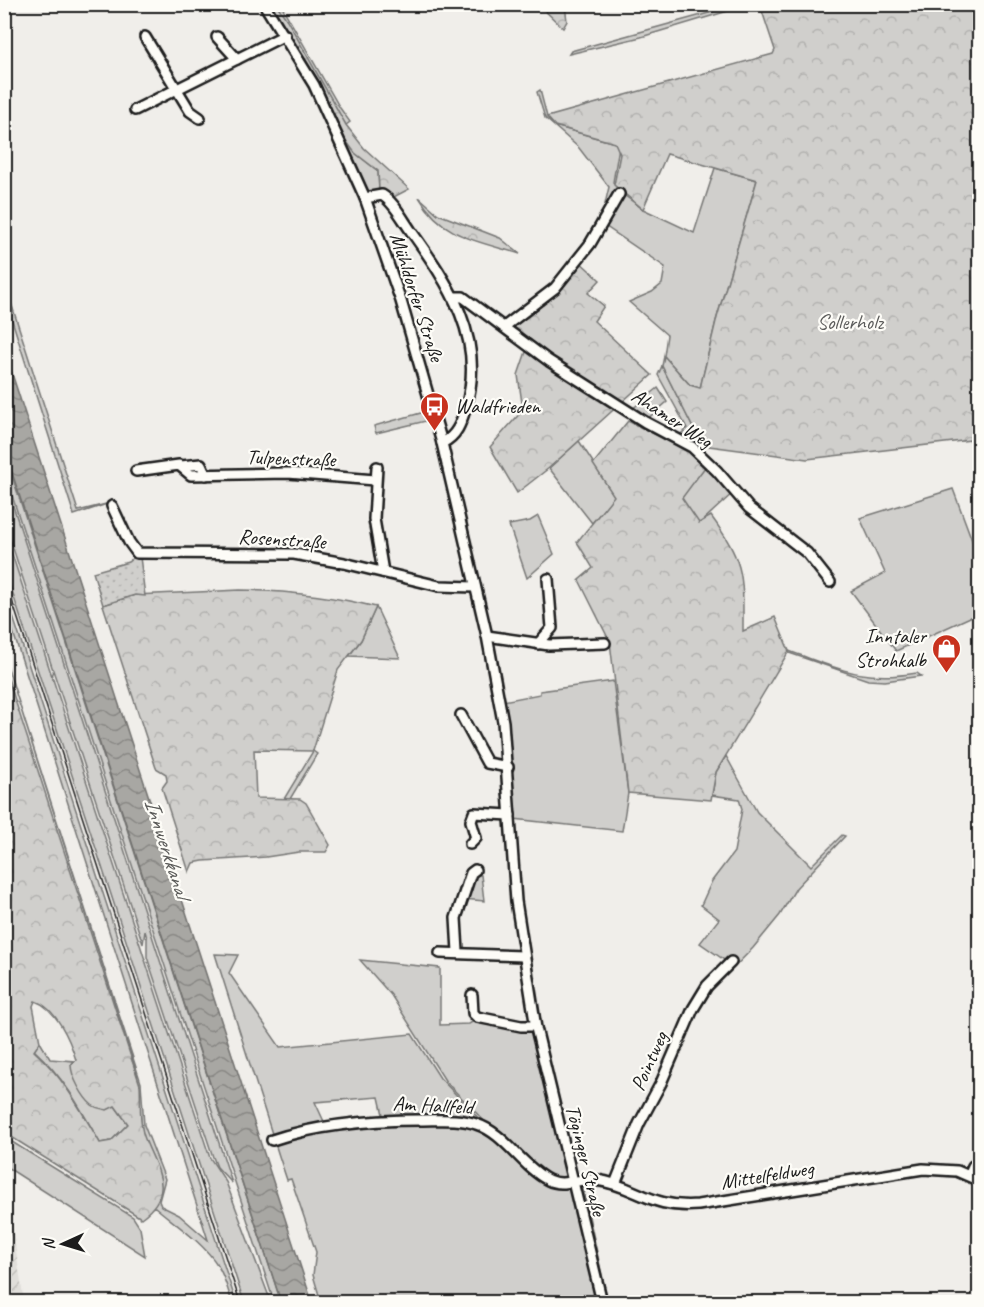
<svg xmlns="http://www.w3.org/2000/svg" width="984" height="1307" font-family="Caveat,sans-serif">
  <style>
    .industrial { fill: url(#industrial-furrows) }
    .green { fill: #d0cfcc; stroke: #767674; stroke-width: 1.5 }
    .forest { fill: url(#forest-crowns); stroke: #767674; stroke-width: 1.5; fill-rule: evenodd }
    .park { fill: url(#park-dots); stroke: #767674; stroke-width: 1.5 }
    .water { fill: url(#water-waves); stroke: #706f6d; stroke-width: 1.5 }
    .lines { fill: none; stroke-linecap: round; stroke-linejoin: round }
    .minor-casing { stroke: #1c1c1c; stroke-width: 14 }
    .minor { stroke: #fdfcf7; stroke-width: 9 }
    .rail { stroke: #1c1c1c; stroke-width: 1.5 }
    .labels { text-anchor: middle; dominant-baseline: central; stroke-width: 4.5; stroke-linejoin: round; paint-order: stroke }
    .street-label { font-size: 21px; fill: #1c1c1c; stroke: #fdfcf7 }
    .park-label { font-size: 21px; fill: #5b5b5a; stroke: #fdfcf7 }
    .poi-label { font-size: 21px; fill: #1c1c1c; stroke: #fdfcf7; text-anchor: start }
    .water-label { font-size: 22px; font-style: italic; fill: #5b5b59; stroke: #fdfcf7 }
  </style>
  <defs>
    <pattern id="industrial-furrows" width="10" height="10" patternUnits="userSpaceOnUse" patternTransform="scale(1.5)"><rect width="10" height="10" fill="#e0deda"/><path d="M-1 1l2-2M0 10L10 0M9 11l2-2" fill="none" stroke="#c0beba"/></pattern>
    <pattern id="forest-crowns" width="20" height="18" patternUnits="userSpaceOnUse" patternTransform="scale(1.5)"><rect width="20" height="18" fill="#d0cfcc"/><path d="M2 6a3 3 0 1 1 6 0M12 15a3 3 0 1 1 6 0" fill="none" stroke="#b2b1af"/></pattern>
    <pattern id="park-dots" width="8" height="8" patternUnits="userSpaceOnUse" patternTransform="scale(1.5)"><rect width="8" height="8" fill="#d0cfcc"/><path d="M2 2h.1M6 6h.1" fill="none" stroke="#b2b1af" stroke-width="1.8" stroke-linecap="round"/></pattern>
    <pattern id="water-waves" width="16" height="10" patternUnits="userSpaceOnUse" patternTransform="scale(1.5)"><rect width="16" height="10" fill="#a8a7a3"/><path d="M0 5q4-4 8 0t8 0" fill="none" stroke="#888784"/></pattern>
  </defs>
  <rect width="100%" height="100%" fill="#f0eeea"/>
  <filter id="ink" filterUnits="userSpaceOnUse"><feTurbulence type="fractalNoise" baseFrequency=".0167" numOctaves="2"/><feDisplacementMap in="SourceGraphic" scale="12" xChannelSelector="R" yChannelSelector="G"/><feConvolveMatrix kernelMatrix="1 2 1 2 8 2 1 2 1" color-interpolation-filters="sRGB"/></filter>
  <g filter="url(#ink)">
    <!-- industrial -->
    <path class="industrial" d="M5 1181 24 1302H5Z"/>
    <!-- green -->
    <g class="green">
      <path d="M277 5H281L340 108 350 122 346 125Z"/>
      <path d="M738 5H748L641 37 569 54 571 51Z"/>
      <path d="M540 90 547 117 555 126 615 143 619 147 613 182 619 192 602 217 609 187 579 148 545 118 537 92Z"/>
      <path d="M339 131 355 153 378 171 379 190 370 193 365 190Z"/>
      <path d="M715 168 757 180 716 321 700 389 690 385 664 356 667 335 629 302 652 292 662 284 665 267 602 224 621 193 643 209 694 233Z"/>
      <path d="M4 281 78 511 110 503 74 515 5 298Z"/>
      <path d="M662 366 700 442V444H695L678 437 687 428 658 375Z"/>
      <path d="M658 388 667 402 646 420 631 410Z"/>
      <path d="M428 411 430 420 376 433 374 426Z"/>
      <path d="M579 441 615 496 592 523 549 468Z"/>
      <path d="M4 451 281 1302H274L5 474Z"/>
      <path d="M708 463 734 492 699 524 681 498Z"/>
      <path d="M5 481 232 1183 217 1167 213 1157 147 957V938L145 931 143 944 5 524Z"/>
      <path d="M953 489 979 559V613L896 651 851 591 885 573 860 518Z"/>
      <path d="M538 516 554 554 527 578 509 525 530 521Z"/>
      <path d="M5 533 210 1158 226 1182 271 1302H244L5 570Z"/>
      <path d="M4 589 236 1302H232C228 1291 225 1277 218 1266 204 1243 175 1224 155 1207L150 1208 156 1199 141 1125 137 1074 5 659 141 1083 144 1125 165 1179 159 1201 161 1206 179 1215 208 1240 5 607Z"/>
      <path d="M376 607 400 658 349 656 361 640Z"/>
      <path d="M789 651C840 669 862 682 917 673L921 676 885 681 868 680 789 653Z"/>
      <path d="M613 681 628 793 622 831 514 819 510 749 503 701 540 694V691Z"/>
      <path d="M313 751 317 754 290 799H284Z"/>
      <path d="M726 756 757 812 811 866 842 835 845 836 796 888 780 915 753 948 709 993 692 1017 727 962 700 943 719 919 701 905 712 881 734 852 742 809 739 799 712 795 716 772Z"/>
      <path d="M472 875H481L484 901 464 899Z"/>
      <path d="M215 954 238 955 229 973 280 1047 412 1034 440 1078 486 1126 463 1119H384L379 1097 315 1102 327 1128C365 1122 453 1112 487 1130 519 1148 528 1182 569 1185L598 1302H321L313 1275 316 1252 291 1179 287 1180 279 1156Z"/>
      <path d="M360 960 440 968V1025L469 1024 477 1019 532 1029 568 1181 551 1179 497 1134 446 1082 391 995Z"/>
      <path d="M40 1042 50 1059 74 1061 71 1065 115 1106 128 1124 111 1141 100 1143C81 1109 64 1077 34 1050Z"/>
      <path d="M4 1137 133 1217 140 1228 145 1256 5 1166Z"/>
      <path d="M589 1182 613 1187 655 1204 779 1196C745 1202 706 1214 672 1211 642 1208 618 1182 587 1188L584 1194 608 1302H605L581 1193 582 1186Z"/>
    </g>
    <!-- forest -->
    <g class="forest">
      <path d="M268 5H277L287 20 346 125 364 148 409 189 392 198 379 190 378 171 355 153 339 131 289 35Z"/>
      <path d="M539 5H565L567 21 563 28Z"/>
      <path d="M760 5H979V439L807 459 709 446 700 442 662 366 664 356 690 385 700 388 716 321 757 180 667 154 643 209 614 185 620 154 615 143 555 126 547 117 773 54 775 50Z"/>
      <path d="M419 197 438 214 500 238 520 254C477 241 443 238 419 197Z"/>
      <path d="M579 261 600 280 588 293 604 306 594 321 652 375 549 468 517 493 490 447 523 410 518 375 529 343 512 330 511 324Z"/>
      <path d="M628 421 668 441 676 439 708 463 682 498 699 523 711 516C745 562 743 576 743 631L775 617 789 651 716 772 711 800 628 793 610 642 579 580 593 568 577 542 614 496 593 464Z"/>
      <path d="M240 590C287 591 330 595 376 607L361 640 338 670 313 751 254 750 256 798 300 799 306 803 330 845 326 852H299L266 857 203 861 193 863 189 872 162 788 167 781 166 774 156 768 103 605 135 595Z"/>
      <path d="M4 666 140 1085C141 1100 139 1118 143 1133 152 1164 180 1190 141 1218L5 1133ZM35 1001C56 1008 70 1040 76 1060L71 1065C71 1076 83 1098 92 1105 96 1108 103 1109 107 1110L115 1106 128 1124 111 1141 100 1143C80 1109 64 1078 34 1051L40 1042 33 1006Z"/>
    </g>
    <!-- park -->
    <path class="park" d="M134 557H140L145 596 135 595 103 605 93 572 128 562Z"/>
    <!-- water -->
    <path class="water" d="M5 352 312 1302H281L5 451Z"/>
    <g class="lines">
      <defs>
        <g id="minor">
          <path d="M264 4 314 85 365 198 401 301 442 443 487 636 503 722 516 901 536 1028 602 1302"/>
          <path d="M145 37 190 111 200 118"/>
          <path d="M217 37 237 59"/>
          <path d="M135 110 285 35"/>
          <path d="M365 198 382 195C394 202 403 220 411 231 449 284 486 339 466 407 461 423 457 436 442 443"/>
          <path d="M454 297H463L549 361 645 422 692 447 717 471 749 508 807 553 830 582"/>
          <path d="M504 327 555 288 590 244 619 194"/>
          <path d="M181 466 201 464 206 475"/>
          <path d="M377 467 374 519 383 572"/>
          <path d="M136 471 179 465 191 475 288 473 375 480"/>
          <path d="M112 506 129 542 137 553 294 554 344 563 439 586 475 587"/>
          <path d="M487 636 549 645 605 643"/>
          <path d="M538 644 552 628 548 579"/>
          <path d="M461 715 487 763 508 767"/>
          <path d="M470 844 476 838 471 821 474 813 510 815"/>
          <path d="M458 952 456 918 471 873 475 870"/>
          <path d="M440 953 523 956"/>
          <path d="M472 995 473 1013 477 1017 521 1026H535"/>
          <path d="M272 1140C320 1124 370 1120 421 1120 439 1120 459 1118 476 1124 505 1133 521 1166 548 1180 564 1188 580 1177 597 1180 637 1186 651 1209 698 1205L923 1169 957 1171 980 1181"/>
          <path d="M969 1175 973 1166 980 1163"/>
          <path d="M615 1184 639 1124 661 1083 693 1009 707 986 731 962"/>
        </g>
      </defs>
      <!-- minor casing -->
      <use href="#minor" class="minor-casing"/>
      <!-- minor -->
      <use href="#minor" class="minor"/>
      <!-- rail -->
      <path class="rail" d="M4 576 240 1302"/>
    </g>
  </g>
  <!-- icons -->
  <defs>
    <symbol id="bus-pin" viewBox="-11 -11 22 30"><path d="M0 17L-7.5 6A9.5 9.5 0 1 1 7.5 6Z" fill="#c8321e" stroke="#fdfcf7"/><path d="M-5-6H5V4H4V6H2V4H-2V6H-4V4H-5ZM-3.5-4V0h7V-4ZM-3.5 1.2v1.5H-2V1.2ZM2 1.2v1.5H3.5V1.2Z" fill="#fff"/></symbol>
    <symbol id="shop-pin" viewBox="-11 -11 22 30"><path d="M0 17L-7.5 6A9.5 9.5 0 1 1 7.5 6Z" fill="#c8321e" stroke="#fdfcf7"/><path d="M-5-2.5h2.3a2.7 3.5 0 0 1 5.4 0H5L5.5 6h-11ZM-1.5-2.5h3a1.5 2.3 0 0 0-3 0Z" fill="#fff"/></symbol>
  </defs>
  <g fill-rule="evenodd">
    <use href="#bus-pin" x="418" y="390" width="33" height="45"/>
    <use href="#shop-pin" x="930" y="632" width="33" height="45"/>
  </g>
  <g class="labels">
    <!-- street labels -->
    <g class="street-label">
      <text transform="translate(417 297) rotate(72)">Mühldorfer Straße</text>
      <text transform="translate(672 418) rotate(33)">Ahamer Weg</text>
      <text transform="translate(291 458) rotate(2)">Tulpenstraße</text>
      <text transform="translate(282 539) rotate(4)">Rosenstraße</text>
      <text transform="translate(649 1061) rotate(-66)">Pointweg</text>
      <text transform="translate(433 1105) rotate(3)">Am Hallfeld</text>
      <text transform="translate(586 1160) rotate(76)">Töginger Straße</text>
      <text transform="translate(767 1175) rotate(-9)">Mittelfeldweg</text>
    </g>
    <!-- park labels -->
    <g class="park-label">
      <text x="850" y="322">Sollerholz</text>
    </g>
    <!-- poi labels -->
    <g class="poi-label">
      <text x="455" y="406">Waldfrieden</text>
      <text x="926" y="636" text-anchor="end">Inntaler<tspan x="926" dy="24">Strohkalb</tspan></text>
    </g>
    <!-- water labels -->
    <g class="water-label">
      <text transform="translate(167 848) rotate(72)">Innwerkkanal</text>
    </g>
  </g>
  <!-- margin -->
  <rect width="984" height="1307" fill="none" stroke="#fdfcf7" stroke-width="24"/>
  <rect x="12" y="12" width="960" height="1283" fill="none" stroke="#1c1c1c" stroke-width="2" filter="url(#ink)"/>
  <!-- north arrow -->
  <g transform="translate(63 1244) rotate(266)" stroke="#fdfcf7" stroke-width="4.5" paint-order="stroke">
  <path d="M0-4.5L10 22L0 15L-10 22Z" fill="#1c1c1c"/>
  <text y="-9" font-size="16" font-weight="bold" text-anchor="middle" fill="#1c1c1c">N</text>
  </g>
</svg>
